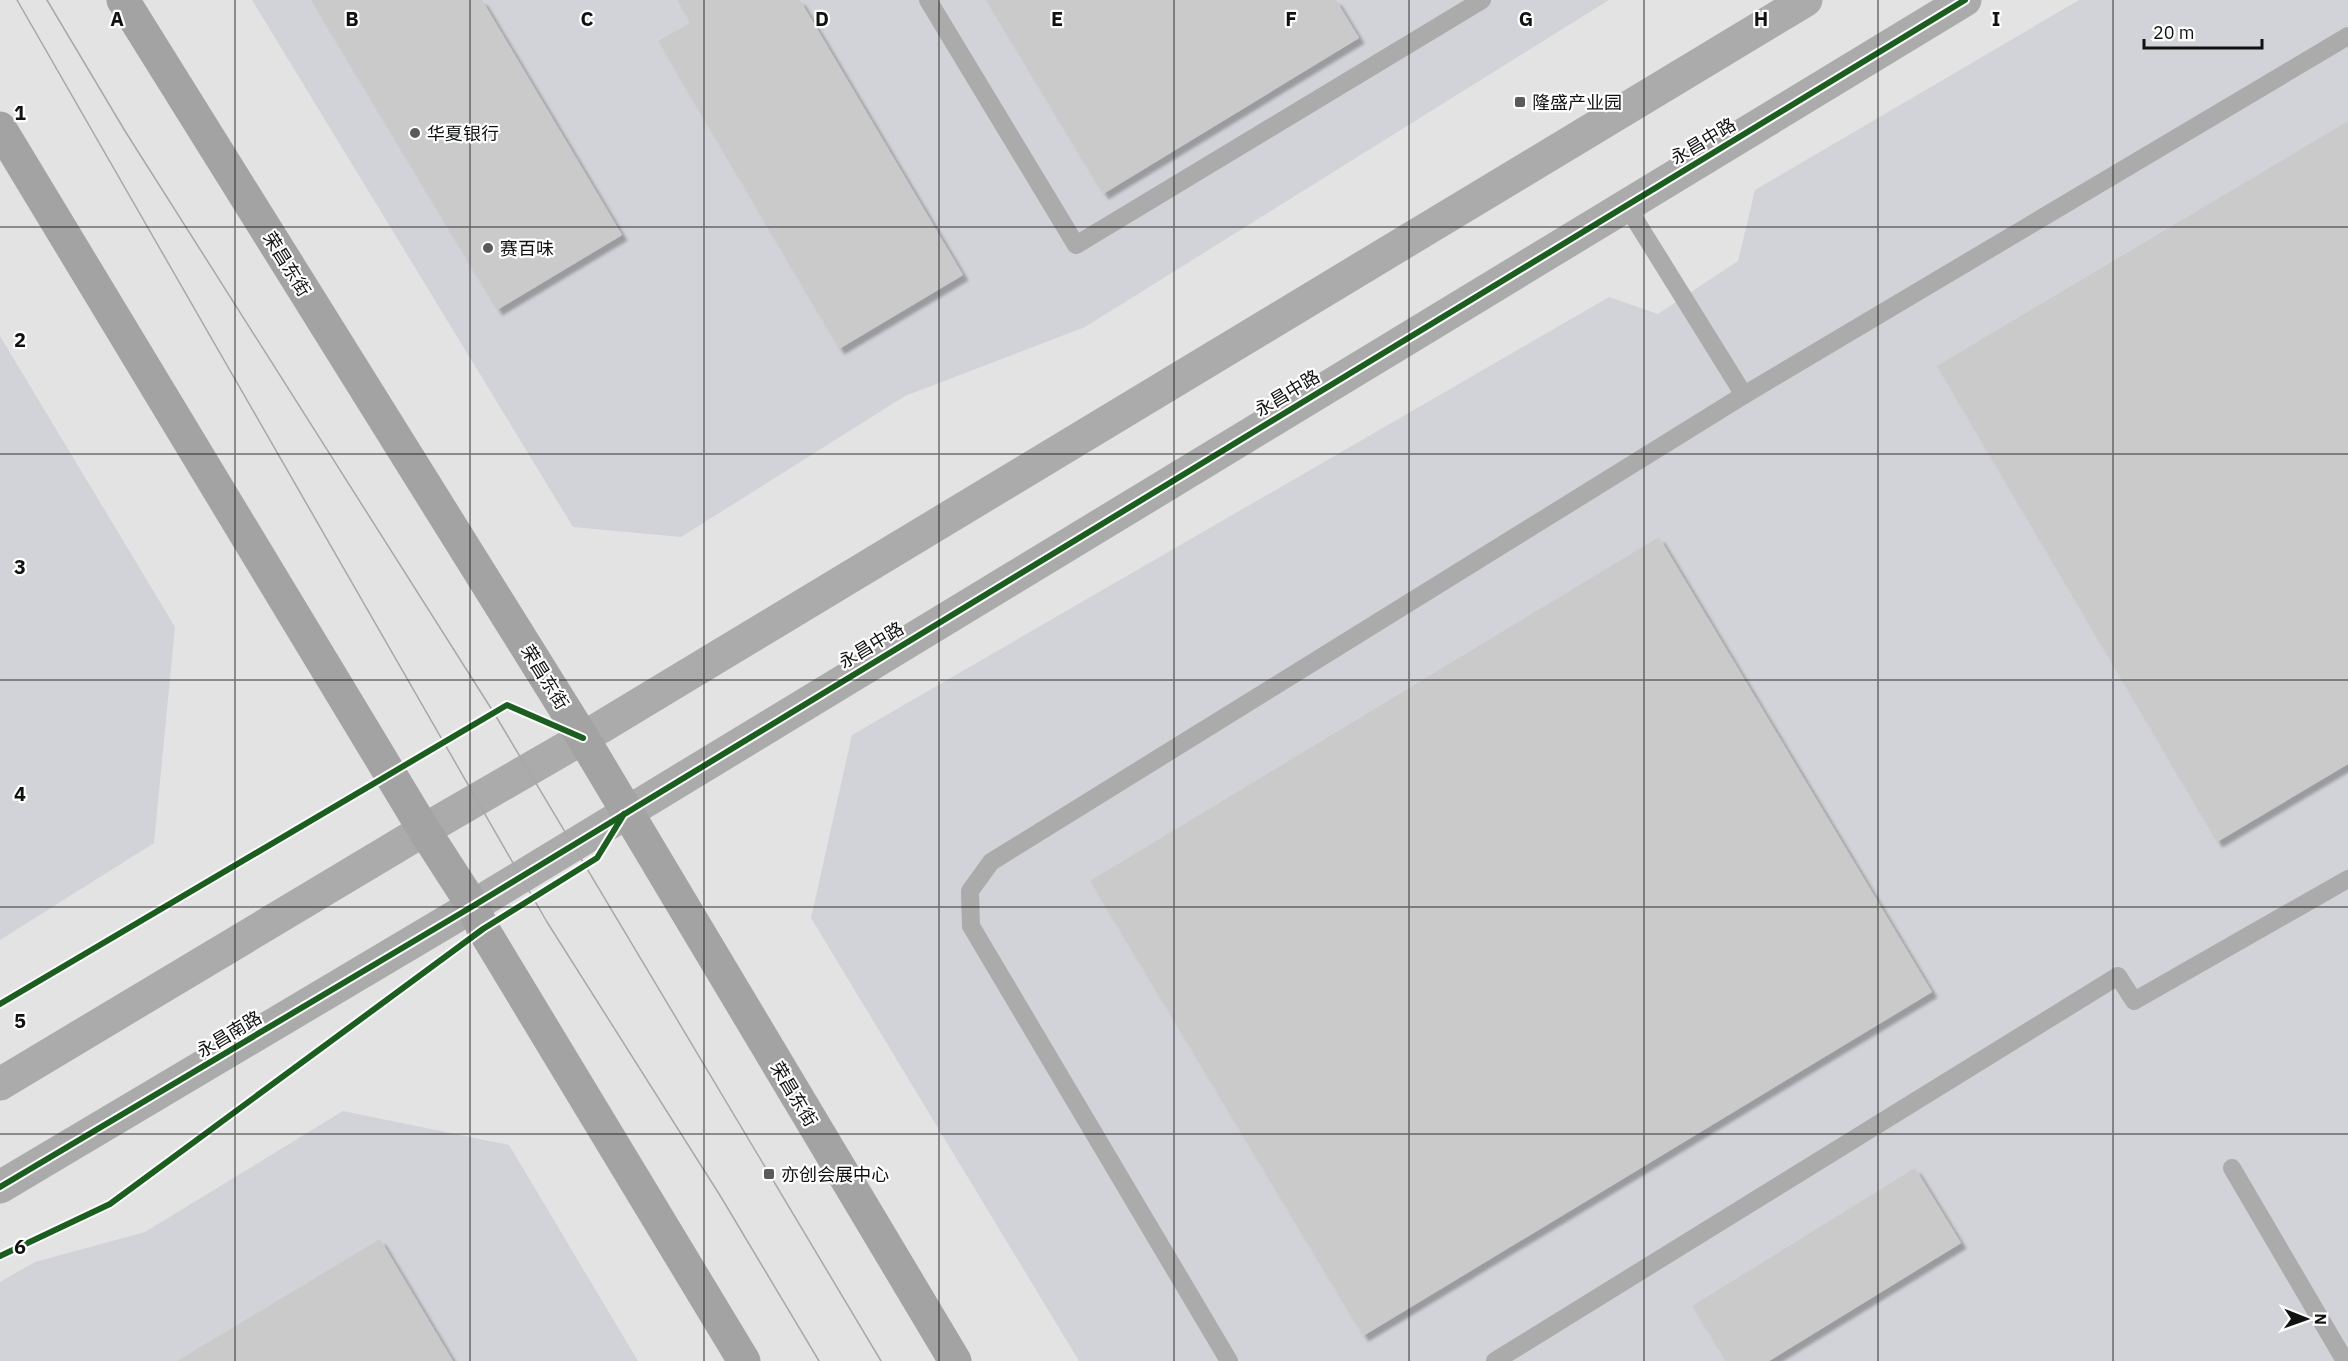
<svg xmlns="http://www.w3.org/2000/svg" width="2348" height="1361" font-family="'IBM Plex Sans','Noto Sans SC',sans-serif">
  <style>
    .built { fill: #d2d3d8 }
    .building { fill: #cbcacb; filter: url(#shadow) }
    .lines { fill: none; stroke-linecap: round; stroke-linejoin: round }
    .service { stroke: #acabab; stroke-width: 18 }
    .tertiary { stroke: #acabab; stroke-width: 33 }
    .primary { stroke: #a3a3a4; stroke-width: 33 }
    .tram { stroke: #a8a8a8; stroke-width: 1.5 }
    .cycleway-casing { stroke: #fff; stroke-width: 10 }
    .cycleway { stroke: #1b5e20; stroke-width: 6 }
    .grid { fill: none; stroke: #101111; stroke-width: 1.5; stroke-opacity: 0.55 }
    .poi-dot { fill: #5a5a5b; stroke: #fff; stroke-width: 2 }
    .labels { text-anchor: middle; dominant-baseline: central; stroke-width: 4.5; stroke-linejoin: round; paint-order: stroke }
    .poi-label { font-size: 18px; fill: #101111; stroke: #fff; text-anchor: start }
    .street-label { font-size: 18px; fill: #101111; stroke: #fff }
    .grid-label { font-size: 20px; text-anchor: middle; font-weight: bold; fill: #101111; stroke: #fff; stroke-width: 4.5; stroke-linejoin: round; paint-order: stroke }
  </style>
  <defs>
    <filter id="shadow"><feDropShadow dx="5.5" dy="5.5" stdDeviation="1.5" flood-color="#0004"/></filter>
  </defs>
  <rect width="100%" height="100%" fill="#e3e3e4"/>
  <!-- built -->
  <g class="built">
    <path d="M252 0H1609L1085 327 905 396 681 537 573 527Z"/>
    <path d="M2079 0H2348V1361H1079L811 918 852 735 1609 297 1658 314 1738 261 1755 190Z"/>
    <path d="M0 336 175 627 154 843 0 940Z"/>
    <path d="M343 1111 509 1145 638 1361H0V1282L35 1262 145 1232Z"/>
  </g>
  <!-- building -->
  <g class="building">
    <path d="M311 0H482L622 235 497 310Z"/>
    <path d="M677 0H800L963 275 839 349 658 41 690 23Z"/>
    <path d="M986 0H1336L1359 38 1103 194Z"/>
    <path d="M2348 121V764L2217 842 1937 366Z"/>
    <path d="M1659 537 1932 992 1363 1336 1090 881Z"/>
    <path d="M1915 1168 1961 1243 1769 1361H1726L1692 1306Z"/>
    <path d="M380 1239 453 1361H177Z"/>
  </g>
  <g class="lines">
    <!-- service -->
    <g class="service">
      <path d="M928 0 1076 245 1482 0"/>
      <path d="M1626 205 1744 395"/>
      <path d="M2232 1168 2345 1361"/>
      <path d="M1229 1361 971 926 970 891 991 862 1744 395 2348 36"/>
      <path d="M1495 1361 2118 976 2134 1001 2348 879"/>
    </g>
    <!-- tertiary -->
    <g class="tertiary">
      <path d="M0 1084 424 830 583 738 1806 0"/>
      <path d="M0 1187 473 906 1965 0"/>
    </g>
    <!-- primary -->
    <g class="primary">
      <path d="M123 0 583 738 955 1361"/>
      <path d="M0 128 424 830 473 906 483 929 744 1361"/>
    </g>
    <!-- tram -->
    <g class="tram">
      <path d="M17 0 547 922 721 1197 819 1361"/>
      <path d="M47 0 125 131 494 713 881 1361"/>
    </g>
    <defs>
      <g id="cycleway">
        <path d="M0 1004 507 705 583 738"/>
        <path d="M0 1187 473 906 1965 0"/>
        <path d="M0 1256 110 1204 483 929 597 858 624 814"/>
      </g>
    </defs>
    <!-- cycleway casing -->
    <use href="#cycleway" class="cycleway-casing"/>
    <!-- cycleway -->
    <use href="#cycleway" class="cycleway"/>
  </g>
  <!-- grid -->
  <path class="grid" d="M235 0V1361M470 0V1361M704 0V1361M939 0V1361M1174 0V1361M1409 0V1361M1644 0V1361M1878 0V1361M2113 0V1361M0 227H2348M0 454H2348M0 680H2348M0 907H2348M0 1134H2348"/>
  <!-- markers -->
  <g class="poi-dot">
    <rect x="1514" y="96" width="12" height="12" rx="3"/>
    <circle cx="415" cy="133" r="6"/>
    <circle cx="488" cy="248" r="6"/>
    <rect x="763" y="1168" width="12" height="12" rx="3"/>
  </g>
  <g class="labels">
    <!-- poi labels -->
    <g class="poi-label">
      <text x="1532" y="102">隆盛产业园</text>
      <text x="427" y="133">华夏银行</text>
      <text x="500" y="248">赛百味</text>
      <text x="781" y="1174">亦创会展中心</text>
    </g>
    <!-- street labels -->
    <g class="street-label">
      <text transform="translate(1703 141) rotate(-31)">永昌中路</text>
      <text transform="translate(287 264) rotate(58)">荣昌东街</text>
      <text transform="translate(1287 393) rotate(-31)">永昌中路</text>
      <text transform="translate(871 645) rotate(-31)">永昌中路</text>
      <text transform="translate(545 677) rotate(58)">荣昌东街</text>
      <text transform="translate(229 1034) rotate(-31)">永昌南路</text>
      <text transform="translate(794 1094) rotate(59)">荣昌东街</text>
    </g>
  </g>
  <g class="grid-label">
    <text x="117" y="26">A</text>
    <text x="352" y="26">B</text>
    <text x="587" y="26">C</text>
    <text x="822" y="26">D</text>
    <text x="1057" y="26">E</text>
    <text x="1291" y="26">F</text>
    <text x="1526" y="26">G</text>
    <text x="1761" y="26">H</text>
    <text x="1996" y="26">I</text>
    <text x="20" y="120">1</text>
    <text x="20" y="347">2</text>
    <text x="20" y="574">3</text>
    <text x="20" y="801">4</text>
    <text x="20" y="1028">5</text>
    <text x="20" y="1254">6</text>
  </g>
  <!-- north arrow -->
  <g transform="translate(2306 1319) rotate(91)" stroke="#ffffff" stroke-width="4.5" paint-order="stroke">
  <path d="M0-4.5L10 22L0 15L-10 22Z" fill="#101111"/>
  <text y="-9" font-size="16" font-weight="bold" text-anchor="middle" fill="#101111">N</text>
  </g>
  <!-- scale -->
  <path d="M2144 39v9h118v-9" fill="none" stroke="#101111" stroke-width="3"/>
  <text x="2153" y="39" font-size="18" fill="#101111" stroke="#ffffff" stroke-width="4.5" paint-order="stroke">20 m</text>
</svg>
